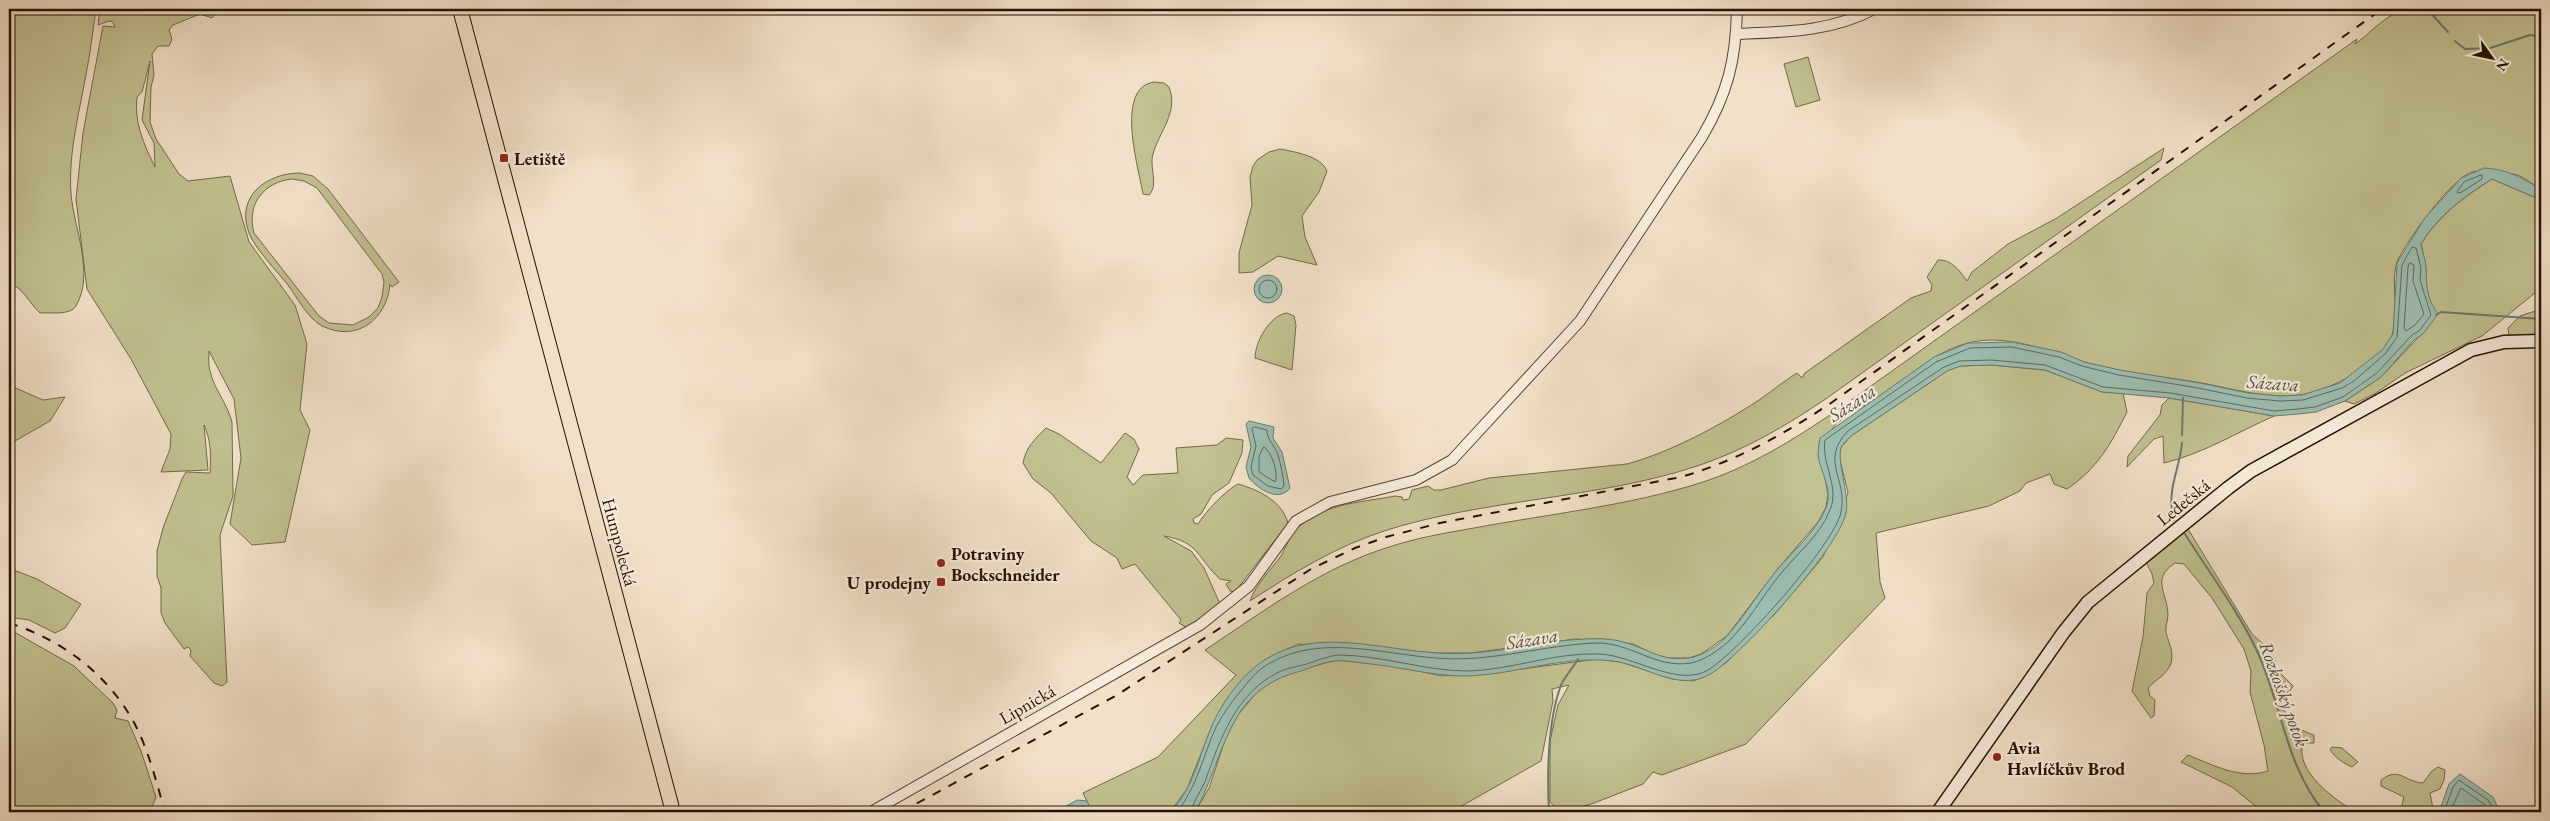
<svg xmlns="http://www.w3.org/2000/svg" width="2550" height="821" font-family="'EB Garamond',serif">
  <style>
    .green { fill: #c2c191; stroke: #73694a; fill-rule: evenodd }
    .water { fill: #9cbeb2; stroke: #6c796c }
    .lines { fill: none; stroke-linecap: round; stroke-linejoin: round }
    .shore { stroke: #60685a; stroke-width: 1 }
    .stream { stroke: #6c796c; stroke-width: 2 }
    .tertiary-casing { stroke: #584534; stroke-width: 12 }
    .secondary-casing { stroke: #241102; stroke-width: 15 }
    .primary-casing { stroke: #241102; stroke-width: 16 }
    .tertiary { stroke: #f7ecdc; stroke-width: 10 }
    .secondary { stroke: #f7ecdc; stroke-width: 12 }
    .primary { stroke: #f2e1c9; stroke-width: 14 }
    .rail { stroke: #241102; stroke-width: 2; stroke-dasharray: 9 9; stroke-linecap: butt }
    .poi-dot { fill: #8f2418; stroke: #f7ecdc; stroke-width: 2 }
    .labels { text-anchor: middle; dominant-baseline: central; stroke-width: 4.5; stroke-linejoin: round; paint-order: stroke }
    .poi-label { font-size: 18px; font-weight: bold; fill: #241102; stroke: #f7ecdc; text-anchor: start }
    .street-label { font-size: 18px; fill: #241102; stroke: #f7ecdc }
    .water-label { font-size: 19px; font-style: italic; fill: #4e4e40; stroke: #f7ecdc }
  </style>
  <rect width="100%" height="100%" fill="#f2e1c9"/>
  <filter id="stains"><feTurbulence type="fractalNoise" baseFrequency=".004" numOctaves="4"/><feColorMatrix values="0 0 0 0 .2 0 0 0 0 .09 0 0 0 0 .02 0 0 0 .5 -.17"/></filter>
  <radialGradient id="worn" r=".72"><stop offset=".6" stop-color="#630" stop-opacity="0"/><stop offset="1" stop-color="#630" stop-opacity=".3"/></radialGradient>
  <!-- green -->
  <g class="green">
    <path d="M9 9H96C93 29 91 49 87 69 80 110 68 152 71 194 74 229 95 273 76 306 70 316 50 312 40 313 27 301 25 289 9 283Z"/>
    <path d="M100 9H220L212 18 200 14 173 25 169 30 172 39 169 46H158L152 54 154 75 151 87 150 122 156 139 179 174 188 181 230 176 249 242 295 305 307 344 300 410 310 430 285 542 252 545 230 524 241 458 234 399 209 351C209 357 208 364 210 371 214 389 227 403 232 422L233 496 220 535 227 682 222 686 214 683 190 656 191 650 188 647 184 649 165 623 161 613V588L157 576V551L163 528 182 479 186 472 210 473C211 456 211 440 204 425L208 470 161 472 170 449 171 434 131 359 87 289 76 199 83 133 103 26 115 27 113 22 109 21 98 25ZM150 61 142 120 154 143 155 167C144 145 134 122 137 97L142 92Z"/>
    <path d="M2417 9H2541V189C2534 185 2526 179 2518 175 2511 173 2479 170 2472 172 2453 177 2405 242 2397 262 2390 282 2400 314 2392 335 2382 363 2328 392 2300 395 2264 399 2231 388 2196 382 2159 376 2120 373 2084 362 2049 351 2005 333 1968 343 1939 350 1917 370 1894 387 1878 399 1849 413 1836 424 1829 432 1824 447 1818 456L1823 466 1828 495 1826 507 1818 522 1776 571 1727 636 1701 654 1689 658H1662L1633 644 1575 639 1471 653H1439L1298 644 1266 659 1248 674 1224 703 1212 726 1187 789 1170 812H1092L1083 793 1158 757 1236 675 1205 650C1264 611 1321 568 1389 547 1416 538 1445 533 1474 528 1549 514 1627 506 1700 483 1750 467 1793 440 1836 411L2357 39 2355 44C2368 35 2380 21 2394 14 2402 10 2410 13 2417 9Z"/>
    <path d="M1808 57 1820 100 1796 107 1784 64Z"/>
    <path d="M1154 82 1164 83 1169 87C1179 112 1159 132 1153 154 1149 167 1159 185 1149 195L1143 194C1139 169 1114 88 1154 82Z"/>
    <path d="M2164 148 2161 160 1827 398C1786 426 1745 450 1697 466 1598 499 1483 499 1384 531 1335 547 1293 573 1250 601 1256 584 1270 571 1281 556 1285 549 1288 540 1293 533 1318 503 1359 503 1395 496L1402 497 1403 500 1409 499 1412 490 1428 486 1434 490H1441L1489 478 1627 464C1671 452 1721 425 1759 400 1772 391 1784 381 1797 373L1802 378 1805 373 1911 298 1931 291 1932 285 1927 277 1938 260C1951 259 1961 272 1967 281L1972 272 2008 244 2057 218Z"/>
    <path d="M1280 149C1295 152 1321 156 1327 171L1319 192 1302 216 1305 237 1317 265 1278 256 1253 272 1239 273V253L1252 205 1250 177 1253 166 1257 160 1269 152Z"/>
    <path d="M300 173 313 176 328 189 399 282 392 287 390 284C387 319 357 343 322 326 308 318 297 298 288 285 277 271 255 249 249 233 235 196 267 173 300 173ZM292 179 304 181 317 188 382 274 384 282 382 297 378 308 369 317 353 325 329 323 319 316 254 233C246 204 264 182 292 179Z"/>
    <path d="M2492 179 2541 200V288L2482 336 2405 373 2376 393 2354 404 2345 401 2381 377 2430 325 2431 304 2424 279 2426 268 2421 244C2438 216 2465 196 2492 179Z"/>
    <path d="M2541 309V335L2509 336 2508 328 2520 316Z"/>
    <path d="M1287 313 1294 316 1296 325 1292 370 1255 358C1255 342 1270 315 1287 313Z"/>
    <path d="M1991 365 2045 370 2102 392 2123 393 2127 412C2111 444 2097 469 2067 489L2054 484 2050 474 2026 483 2020 491 1989 506 1876 533 1880 582 1885 598 1746 744 1662 775 1653 772 1643 784 1594 803 1581 807H1555L1550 802V741L1558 705 1569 685 1552 689 1553 701 1541 761 1451 812H1195L1209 788 1225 740 1237 716 1258 691 1280 676 1336 660 1395 666 1442 676 1513 670 1598 659 1621 662 1672 679 1694 681 1726 663 1774 615 1823 557 1848 493 1839 456 1841 447 1851 436 1947 371 1960 366Z"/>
    <path d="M9 385 43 400 65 397 50 421 15 441 9 434Z"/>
    <path d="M2169 398 2274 416C2238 432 2202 454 2164 463L2163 436 2154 439 2127 467 2128 456 2160 415 2162 405Z"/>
    <path d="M1046 428 1059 434 1101 463 1125 433 1134 439 1139 449 1127 477 1133 485 1143 475 1178 473 1176 448 1217 445 1226 438 1243 440 1242 453 1229 483 1212 495 1201 514 1193 519 1194 523 1198 524C1205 512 1226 490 1238 484 1259 490 1282 501 1288 523L1235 592 1230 591 1226 584 1231 581 1220 579C1197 558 1200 542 1164 536L1191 551 1204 568 1220 604 1213 612 1187 628 1179 623 1181 620 1135 564 1122 569 1117 558 1091 541 1051 493 1033 479 1023 463C1026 447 1035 439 1046 428Z"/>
    <path d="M2188 529 2252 634C2263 644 2277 654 2276 669L2293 686 2289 692 2279 695C2287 719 2288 726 2314 735V743H2303C2294 771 2336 801 2356 812H2263L2232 787 2181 762 2188 755C2213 765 2240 780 2268 771L2264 745 2250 692 2251 671 2244 649 2212 598 2184 564 2175 563C2151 579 2167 592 2168 614 2168 621 2165 626 2166 633 2169 643 2174 652 2171 663 2167 675 2156 679 2148 688L2150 696 2155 700 2154 716 2151 718 2132 691 2143 637 2147 593 2154 583 2152 574 2146 562Z"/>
    <path d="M11 569 37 579 81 604 65 628 55 633 29 620 9 617V572Z"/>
    <path d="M9 629 74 666 113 703 117 710 115 718 128 721 141 751 156 797 150 812H9Z"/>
    <path d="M2332 747 2342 748 2358 762 2352 767C2343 763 2336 758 2330 750Z"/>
    <path d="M2438 767 2445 770 2444 780 2440 789 2430 793 2433 809 2431 812H2405L2401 809 2404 797 2381 786V780C2400 766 2404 782 2423 783L2432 771Z"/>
  </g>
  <!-- water -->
  <g class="water">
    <path d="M2484 168C2507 169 2522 178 2541 189V200L2492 179C2465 196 2437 216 2421 244 2422 252 2426 260 2426 268 2427 288 2426 297 2438 314L2423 334 2414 340 2381 377 2345 401 2316 412 2298 414 2274 416 2169 398 2102 392 2045 370 1991 365 1960 366 1947 371 1851 436C1848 439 1844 442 1842 446 1835 457 1850 494 1846 512 1841 546 1743 653 1712 673 1680 694 1646 665 1613 661 1563 655 1515 675 1465 676 1431 676 1397 666 1362 663 1354 662 1344 660 1335 661 1324 662 1312 667 1301 671 1273 678 1252 692 1237 717 1219 747 1212 782 1195 812H1170C1193 790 1199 756 1211 728 1221 703 1243 673 1266 659 1317 627 1382 650 1438 653 1487 657 1536 641 1585 639 1602 638 1617 639 1633 645 1655 653 1664 661 1689 658 1702 656 1718 646 1727 636 1745 616 1759 592 1776 571 1792 552 1816 532 1826 508 1833 490 1821 473 1818 456 1818 451 1819 443 1820 438L1934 357 1968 343 2012 342 2061 352 2084 362 2120 370 2200 383 2248 393 2280 396 2302 395 2340 383 2382 350 2393 334 2397 263 2424 219 2461 178Z"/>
    <circle cx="1268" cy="289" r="14"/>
    <path d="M1249 421 1274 427 1273 438 1282 452 1290 488C1279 503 1258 489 1249 478L1246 467 1251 447 1246 424Z"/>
    <path d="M2460 774 2493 797 2500 812H2439L2449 784Z"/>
    <path d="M1077 800 1087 801 1092 812H1056Z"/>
  </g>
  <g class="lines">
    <!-- shore -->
    <g class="shore">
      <path d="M2482 175V179L2460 193 2457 192 2464 182Z"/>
      <path d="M2410 263 2414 265 2413 281 2424 314 2415 325 2406 331 2404 328 2408 267Z"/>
      <circle cx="1268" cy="289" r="9"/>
      <path d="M1255 427 1267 430C1267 441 1275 445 1278 455 1281 465 1283 476 1284 486L1281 489 1268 486 1253 475 1251 467 1256 446 1252 429Z"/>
      <path d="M1264 447C1272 452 1279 474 1275 482L1259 472V457Z"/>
      <path d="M1177 812C1197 787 1203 756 1216 727 1224 712 1233 700 1244 687 1251 678 1260 668 1270 663 1320 634 1382 654 1436 658 1489 663 1543 645 1596 643 1631 642 1655 669 1691 663 1705 660 1719 650 1729 641 1748 622 1762 597 1778 577 1795 555 1820 536 1830 510 1840 487 1821 463 1825 440L1936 362 1970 348 2012 347 2059 357 2082 366 2119 375 2198 388 2247 398 2280 401 2303 400 2342 388 2354 381 2385 354 2397 337 2402 265 2412 247 2416 248 2421 268 2420 280 2431 315 2420 330 2411 336 2377 373 2343 397 2315 407 2298 409 2274 411 2170 393 2103 387 2045 365 1991 360 1959 361 1944 367 1848 431C1819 461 1848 478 1841 512 1835 544 1737 653 1708 670 1678 688 1633 655 1599 654 1555 652 1512 670 1468 671 1424 671 1382 655 1338 655 1327 656 1314 662 1303 665 1294 667 1284 669 1277 673 1236 694 1220 739 1206 779 1202 790 1193 801 1191 812"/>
      <path d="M2444 812 2453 787 2459 780 2488 800 2495 812"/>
      <path d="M2450 812 2461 788 2484 804 2488 812"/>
    </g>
    <!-- stream -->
    <g class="stream">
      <path d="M2427 9 2448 32"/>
      <path d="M2455 41 2465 49 2490 48 2530 35 2541 37"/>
      <path d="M2436 315 2441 312 2541 319"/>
      <path d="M2182 435 2183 398"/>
      <path d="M2174 520C2166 488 2179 473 2182 443"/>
      <path d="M2185 534C2208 571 2239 612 2257 651 2282 704 2285 765 2324 812"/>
      <path d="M1549 812C1547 772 1547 723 1561 685 1565 676 1573 668 1578 659"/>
    </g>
    <defs>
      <g id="tertiary">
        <path d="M1736 34C1784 32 1831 32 1874 9"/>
        <path d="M871 812 1200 625 1249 586 1296 521 1330 502 1416 480 1452 460 1580 321 1702 137C1728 93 1736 59 1737 9"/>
      </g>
      <path id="secondary" d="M1938 812 2063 633 2088 602 2228 488 2251 471 2471 350 2504 342 2541 341"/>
      <path id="primary" d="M460 9 673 812"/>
    </defs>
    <!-- tertiary casing -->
    <use href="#tertiary" class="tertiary-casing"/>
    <!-- secondary casing -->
    <use href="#secondary" class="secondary-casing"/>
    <!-- primary casing -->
    <use href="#primary" class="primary-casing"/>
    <!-- tertiary -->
    <use href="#tertiary" class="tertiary"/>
    <!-- secondary -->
    <use href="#secondary" class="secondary"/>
    <!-- primary -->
    <use href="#primary" class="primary"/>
    <!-- rail -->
    <g class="rail">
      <path d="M9 623C60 639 105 672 132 719 148 747 156 781 165 812"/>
      <path d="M901 812 1117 695 1311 569 1355 548 1386 537 1440 523 1681 477C1736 461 1783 435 1831 403L2382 9"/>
    </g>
  </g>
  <!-- markers -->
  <g class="poi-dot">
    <rect x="499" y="153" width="10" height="10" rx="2.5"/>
    <circle cx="941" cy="563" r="5"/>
    <rect x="936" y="577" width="10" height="10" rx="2.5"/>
    <circle cx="1997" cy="757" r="5"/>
  </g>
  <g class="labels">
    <!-- poi labels -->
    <g class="poi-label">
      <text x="514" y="158">Letiště</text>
      <text x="951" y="553">Potraviny<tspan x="951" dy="21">Bockschneider</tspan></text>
      <text x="931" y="582" text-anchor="end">U prodejny</text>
      <text x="2007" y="747">Avia<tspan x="2007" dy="21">Havlíčkův Brod</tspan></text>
    </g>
    <!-- street labels -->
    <g class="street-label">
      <text transform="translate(2183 502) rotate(-39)">Ledečská</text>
      <text transform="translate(620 542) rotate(75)">Humpolecká</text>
      <text transform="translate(1027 704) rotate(-30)">Lipnická</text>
    </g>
    <!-- water labels -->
    <g class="water-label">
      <text transform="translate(2273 383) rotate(4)">Sázava</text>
      <text transform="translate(1852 403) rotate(-33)">Sázava</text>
      <text transform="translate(1532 639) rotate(-9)">Sázava</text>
      <text transform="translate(2284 694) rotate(70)">Rozkošský potok</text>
    </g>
  </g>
  <!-- margin -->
  <rect width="2550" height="821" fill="none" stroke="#f2e1c9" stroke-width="30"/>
  <rect x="10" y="10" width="2530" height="801" fill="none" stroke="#241102" stroke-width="2.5"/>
  <rect x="15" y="15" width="2520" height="791" fill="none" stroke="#241102"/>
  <!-- north arrow -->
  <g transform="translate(2492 58) rotate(123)" stroke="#f7ecdc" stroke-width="4" paint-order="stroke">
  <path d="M0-4L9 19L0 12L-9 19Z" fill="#241102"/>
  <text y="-8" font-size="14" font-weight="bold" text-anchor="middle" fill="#241102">N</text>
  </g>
  <rect width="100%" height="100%" filter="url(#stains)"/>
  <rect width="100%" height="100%" fill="url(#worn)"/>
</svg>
